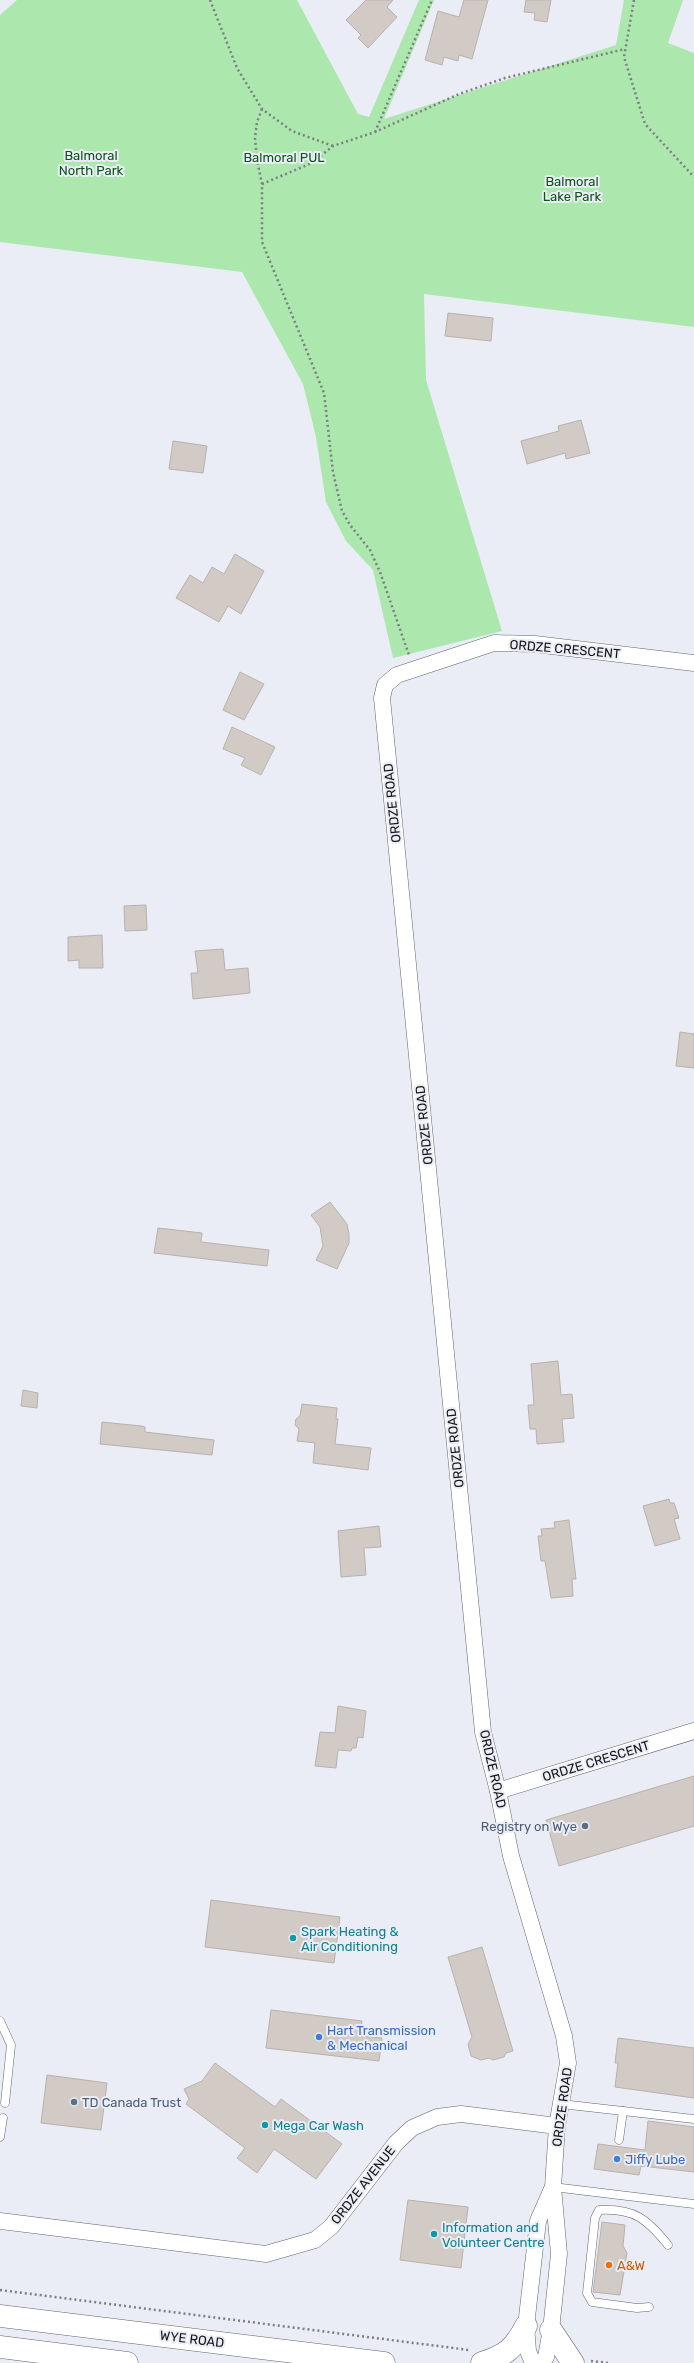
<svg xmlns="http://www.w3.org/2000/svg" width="694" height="2363" font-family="Rubik,sans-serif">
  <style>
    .green { fill: #ace7ad }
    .building { fill: #d2cac5; stroke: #b9b1ac }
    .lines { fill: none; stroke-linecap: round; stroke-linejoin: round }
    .lane-casing { stroke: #61656b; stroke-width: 9 }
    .street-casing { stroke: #61656b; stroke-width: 17 }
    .secondary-casing { stroke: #61656b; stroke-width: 23 }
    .path { stroke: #7c7e83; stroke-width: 2.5; stroke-dasharray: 2 3; stroke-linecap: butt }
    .lane { stroke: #fff; stroke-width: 8 }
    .street { stroke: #fff; stroke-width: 16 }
    .secondary { stroke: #fff; stroke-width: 22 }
    .service-dot { fill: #5c6f8a; stroke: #eaedf5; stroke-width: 1.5 }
    .culture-dot { fill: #0f9aa8; stroke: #eaedf5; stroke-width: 1.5 }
    .shop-dot { fill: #3f7fe0; stroke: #eaedf5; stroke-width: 1.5 }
    .food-dot { fill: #e8710a; stroke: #eaedf5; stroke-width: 1.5 }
    .labels { text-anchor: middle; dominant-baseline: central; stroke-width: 4; stroke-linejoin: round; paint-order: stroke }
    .park-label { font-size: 13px; fill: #0b5417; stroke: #eaedf5 }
    .street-label { font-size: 13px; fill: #141518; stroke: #eaedf5 }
    .service-label { font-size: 13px; fill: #4e5e75; stroke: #eaedf5; text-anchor: end }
    .culture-label { font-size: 13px; fill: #0d838f; stroke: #eaedf5; text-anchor: start }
    .shop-label { font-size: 13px; fill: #366cbe; stroke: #eaedf5; text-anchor: start }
    .food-label { font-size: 13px; fill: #c56008; stroke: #eaedf5; text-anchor: start }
  </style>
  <rect width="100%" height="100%" fill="#eaedf5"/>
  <!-- green -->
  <path class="green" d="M17 0H297L358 114 369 117 419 0H434L384 119 616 45 624 0H683L668 43 694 53V327L424 294 426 380 502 631 393 658 373 570 346 541 326 502 316 437 303 384 242 272 0 242V15Z"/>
  <!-- building -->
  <g class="building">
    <path d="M366 0H393L387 7 397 17 368 48 358 38 361 35 346 20Z"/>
    <path d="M464 0H488L472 59 459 55 458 61 444 57 442 65 425 60 438 11 459 17Z"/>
    <path d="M526 0H551L547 22 534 20 535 13 524 12Z"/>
    <path d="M448 313 493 318 491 341 445 336Z"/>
    <path d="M581 420 590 453 566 459 565 453 527 464 521 441 559 431 558 426Z"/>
    <path d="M173 441 207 446 203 473 169 469Z"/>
    <path d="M235 554 264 571 241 614 228 606 219 622 176 598 190 575 203 583 212 567 224 574Z"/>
    <path d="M240 672 264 684 244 720 223 710Z"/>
    <path d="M232 727 275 747 261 775 241 765 245 758 223 749Z"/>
    <path d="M146 905 147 930 125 931 124 906Z"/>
    <path d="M102 935 103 968H79V960L68 961V937Z"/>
    <path d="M223 949 225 970 248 968 250 993 193 999 191 973H198L195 951Z"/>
    <path d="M680 1032 694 1034V1068L676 1066Z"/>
    <path d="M330 1202 347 1224 349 1234V1243L337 1269 316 1260 323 1246 320 1227 311 1215Z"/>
    <path d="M158 1228 202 1233 201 1242 269 1250 267 1266 154 1253Z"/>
    <path d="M558 1361 561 1395 572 1394 574 1418 562 1419 564 1442 537 1444 536 1429H530L528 1405H534L531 1364Z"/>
    <path d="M23 1390 38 1393 37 1408 21 1406Z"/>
    <path d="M302 1404 337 1408 336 1419H338L335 1444 371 1448 368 1470 313 1463 315 1443 297 1441 299 1429 295 1425 296 1419 300 1416Z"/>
    <path d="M102 1422 141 1426 145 1427V1432L214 1440 212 1455 100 1444Z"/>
    <path d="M669 1499 670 1503H674L679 1518 674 1519 680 1539 655 1546 643 1506Z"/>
    <path d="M569 1520 576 1579H572L573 1596 551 1598 545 1561H541L538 1536H542L541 1529 555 1528 554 1522Z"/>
    <path d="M379 1526 381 1547 364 1548 366 1575 341 1577 338 1531Z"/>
    <path d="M338 1706 366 1711 363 1738 358 1737 356 1748H352L351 1751 338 1750 336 1768 315 1766 320 1732 335 1733Z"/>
    <path d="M694 1776V1826L559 1866 546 1820Z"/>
    <path d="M211 1900 340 1917 334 1963 205 1947Z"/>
    <path d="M482 1947 513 2051 506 2053 504 2057 493 2060 489 2058 481 2060 471 2056 468 2044 472 2037 448 1957Z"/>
    <path d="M271 2010 362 2021 360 2036 382 2038 379 2061 266 2048Z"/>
    <path d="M618 2038 694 2048V2098L615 2087 618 2063H615Z"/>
    <path d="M215 2063 275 2107 281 2099 342 2144 316 2179 274 2149 257 2173 237 2158 245 2148 186 2104 189 2099 184 2089 202 2081Z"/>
    <path d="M47 2075 107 2083 101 2130 41 2123Z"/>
    <path d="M648 2121 694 2127V2172L641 2166 639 2175 594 2169 598 2144 645 2150Z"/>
    <path d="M408 2200 468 2207 461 2268 400 2260Z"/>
    <path d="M602 2222 625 2225 623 2246 627 2253 620 2295 593 2292Z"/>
  </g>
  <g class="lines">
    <defs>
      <g id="lane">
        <path d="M0 2021 11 2045 5 2103"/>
        <path d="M561 2104 694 2119"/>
        <path d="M0 2137 3 2118"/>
        <path d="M619 2140 623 2111"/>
        <path d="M553 2187 694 2204"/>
        <path d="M649 2307 637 2308 592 2302 587 2293 595 2218 599 2210C634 2208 647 2219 668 2245"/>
      </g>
      <g id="street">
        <path d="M498 1791 694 1731"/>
        <path d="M0 2221 266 2254 315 2240 331 2227 396 2143 412 2128 437 2117 461 2114 557 2126"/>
        <path d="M533 2363 528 2351 526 2326 538 2221 552 2189"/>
        <path d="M541 2363 546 2357 551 2330 559 2254 553 2187 557 2126 568 2063 564 2036 511 1856 498 1791 483 1732 382 698 385 685 397 675 494 643 535 644 694 663"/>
      </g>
      <g id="secondary">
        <path d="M0 2316 384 2363"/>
        <path d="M551 2330 573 2363"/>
        <path d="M0 2347 127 2363"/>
        <path d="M482 2363C506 2355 514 2349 526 2326"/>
      </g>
    </defs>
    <!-- lane casing -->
    <use href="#lane" class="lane-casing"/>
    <!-- street casing -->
    <use href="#street" class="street-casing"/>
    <!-- secondary casing -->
    <use href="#secondary" class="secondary-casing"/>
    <!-- path -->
    <g class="path">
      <path d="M210 0 237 68 262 109 292 131 333 146"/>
      <path d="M634 0 624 57 645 124 694 177"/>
      <path d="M262 109 257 122 255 138 257 160 262 184V242L324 393 333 472 342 511 350 525 370 550 380 572 409 655"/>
      <path d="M375 132 432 0"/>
      <path d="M262 184 312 163 333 146 375 132 459 94 505 78 625 49"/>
      <path d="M0 2290 469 2350"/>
      <path d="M591 2361 609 2363"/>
    </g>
    <!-- lane -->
    <use href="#lane" class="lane"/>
    <!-- street -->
    <use href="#street" class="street"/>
    <!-- secondary -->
    <use href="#secondary" class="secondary"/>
  </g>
  <!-- markers -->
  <g class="service-dot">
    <circle cx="585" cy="1826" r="4"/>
    <circle cx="74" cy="2102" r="4"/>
  </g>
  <g class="culture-dot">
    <circle cx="293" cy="1938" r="4"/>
    <circle cx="265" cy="2125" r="4"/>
    <circle cx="434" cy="2234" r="4"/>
  </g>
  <g class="shop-dot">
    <circle cx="319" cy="2037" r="4"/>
    <circle cx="617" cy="2159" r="4"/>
  </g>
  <circle class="food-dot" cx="609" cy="2265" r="4"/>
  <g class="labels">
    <!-- park labels -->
    <g class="park-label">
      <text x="91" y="155">Balmoral<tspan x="91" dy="15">North Park</tspan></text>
      <text x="284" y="157">Balmoral PUL</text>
      <text x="572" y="181">Balmoral<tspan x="572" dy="15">Lake Park</tspan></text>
    </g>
    <!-- street labels -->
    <g class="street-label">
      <text transform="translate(565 649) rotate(5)">ORDZE CRESCENT</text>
      <text transform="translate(392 803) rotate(-96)">ORDZE ROAD</text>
      <text transform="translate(424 1125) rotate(-96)">ORDZE ROAD</text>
      <text transform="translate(455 1448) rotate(-96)">ORDZE ROAD</text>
      <text transform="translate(596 1761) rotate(-17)">ORDZE CRESCENT</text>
      <text transform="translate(493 1769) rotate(77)">ORDZE ROAD</text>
      <text transform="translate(562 2107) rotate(-82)">ORDZE ROAD</text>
      <text transform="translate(363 2185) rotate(-52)">ORDZE AVENUE</text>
      <text transform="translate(192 2339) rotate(7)">WYE ROAD</text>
    </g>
    <!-- service labels -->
    <g class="service-label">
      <text x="577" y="1826">Registry on Wye</text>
      <text x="82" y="2102" text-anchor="start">TD Canada Trust</text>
    </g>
    <!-- culture labels -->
    <g class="culture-label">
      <text x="301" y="1931">Spark Heating &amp;<tspan x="301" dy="15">Air Conditioning</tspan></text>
      <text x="273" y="2125">Mega Car Wash</text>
      <text x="442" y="2227">Information and<tspan x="442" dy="15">Volunteer Centre</tspan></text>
    </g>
    <!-- shop labels -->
    <g class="shop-label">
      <text x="327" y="2030">Hart Transmission<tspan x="327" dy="15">&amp; Mechanical</tspan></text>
      <text x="625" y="2159">Jiffy Lube</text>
    </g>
    <!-- food labels -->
    <g class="food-label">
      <text x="617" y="2265">A&amp;W</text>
    </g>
  </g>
</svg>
